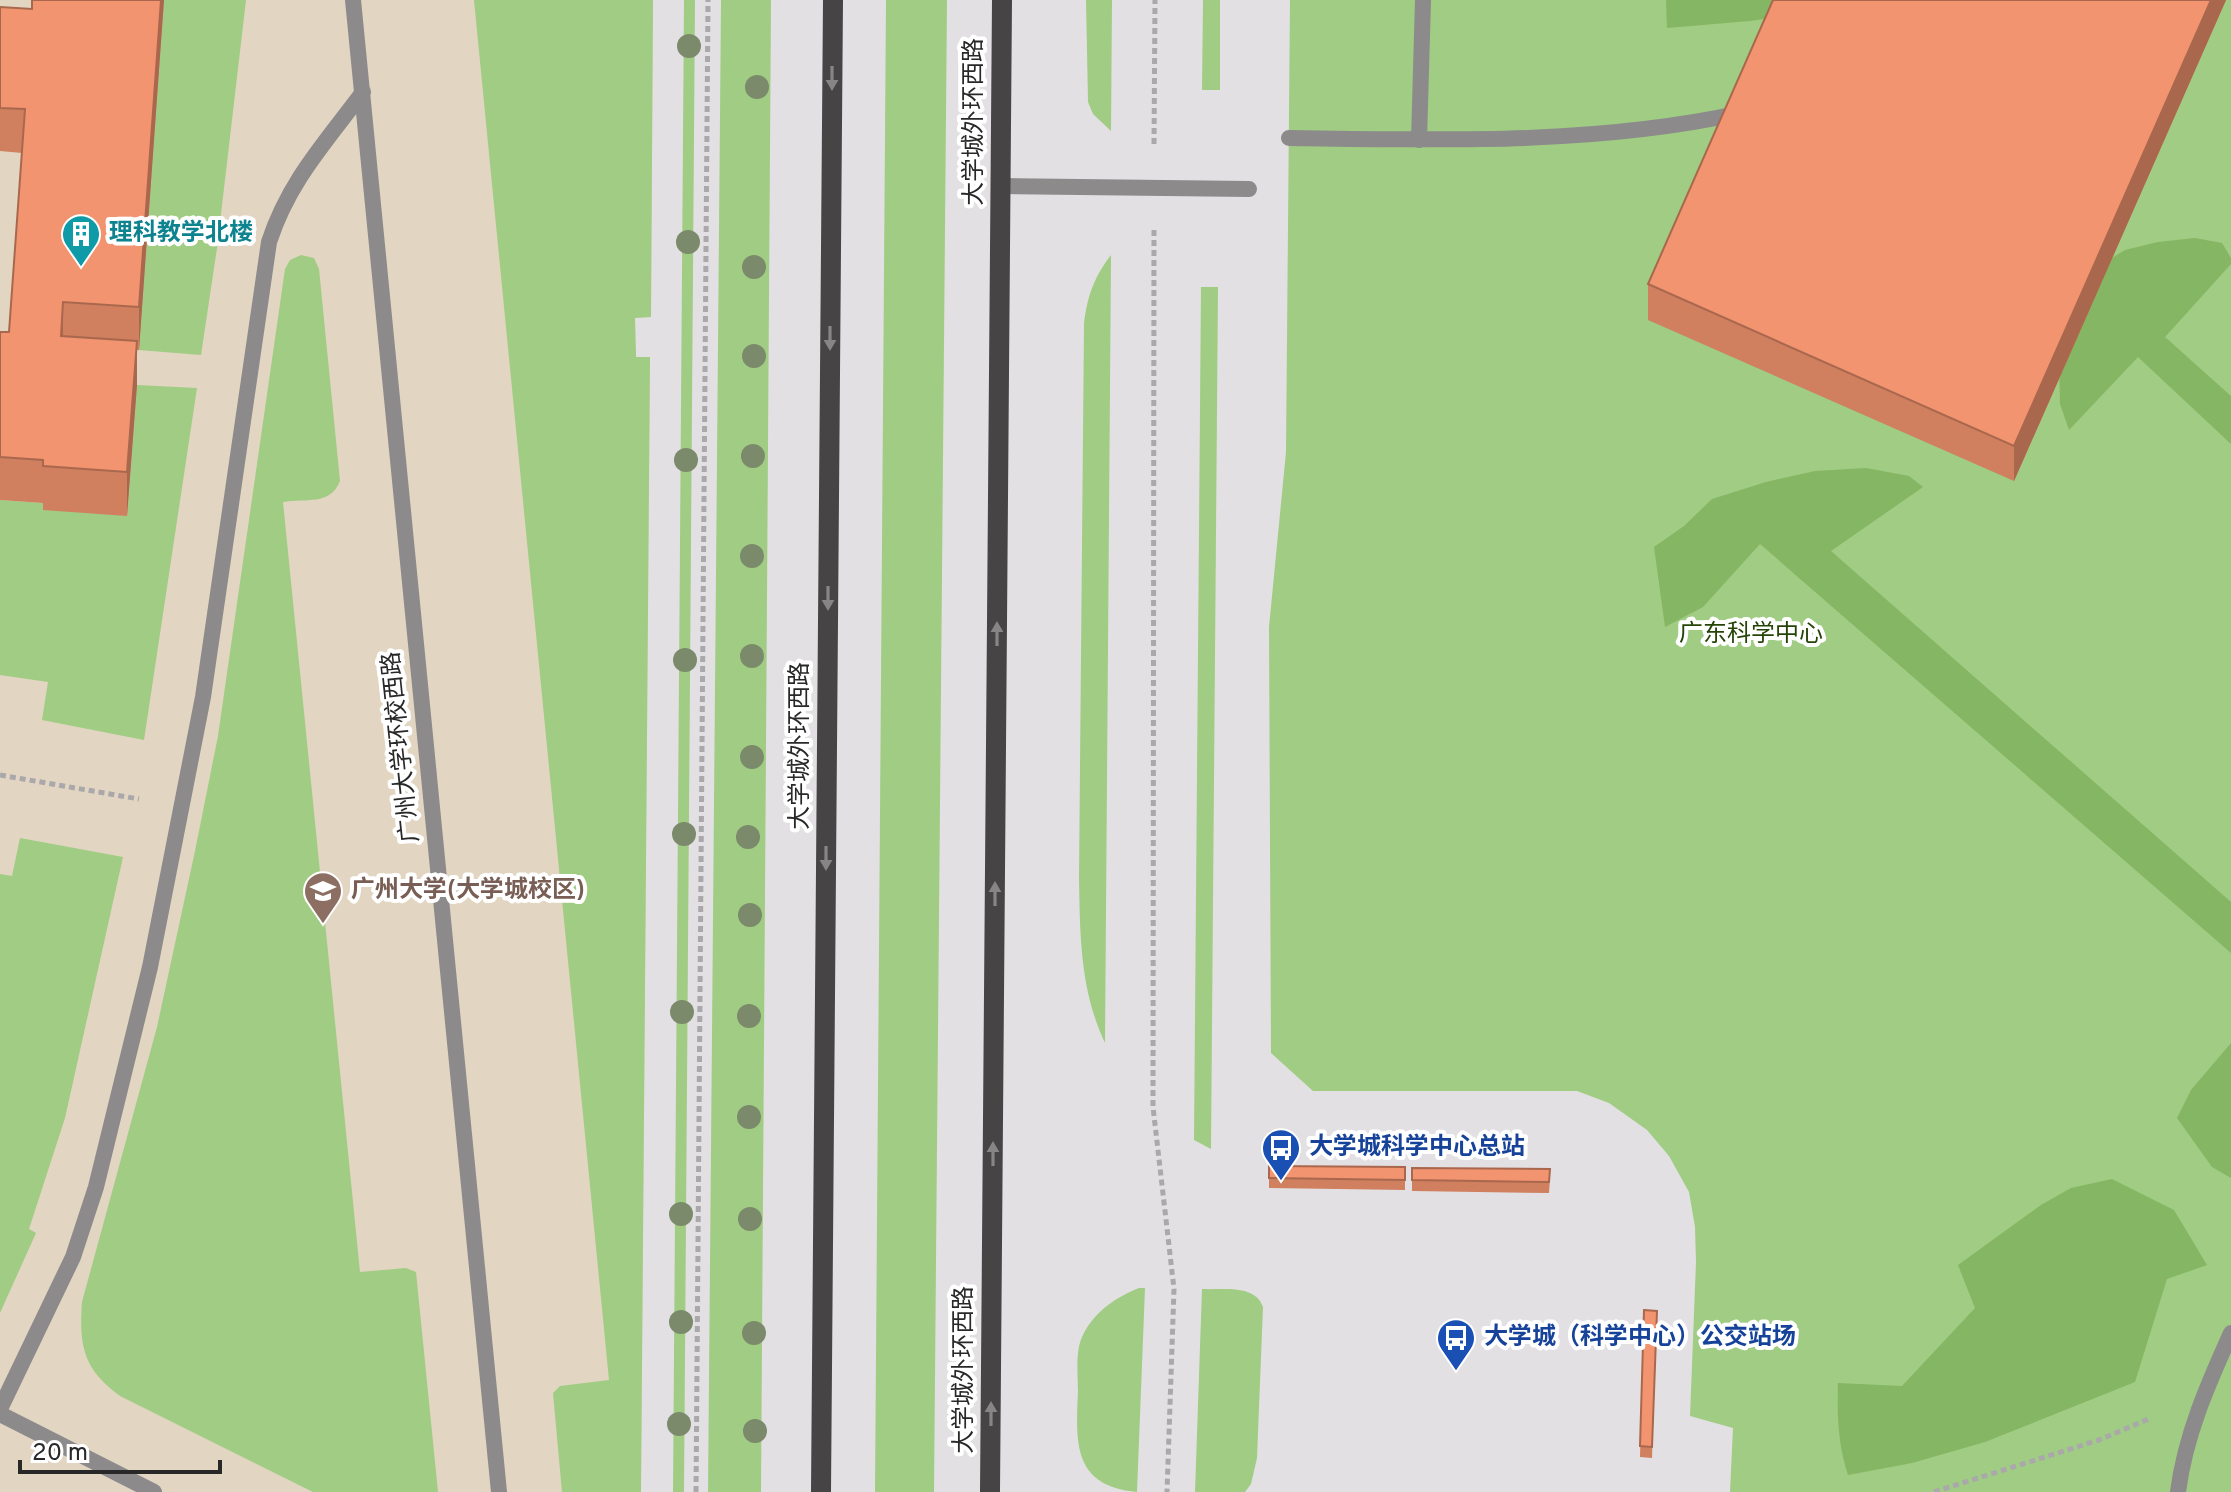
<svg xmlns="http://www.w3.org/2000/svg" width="2231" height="1492" font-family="Overpass,'Noto Sans SC',sans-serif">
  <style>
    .education { fill: #e2d5c2 }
    .green { fill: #a0cc83 }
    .forest { fill: #85b663 }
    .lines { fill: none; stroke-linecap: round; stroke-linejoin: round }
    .path { stroke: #aaa8aa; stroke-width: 5; stroke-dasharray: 6 4; stroke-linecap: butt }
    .service { stroke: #8c8a8b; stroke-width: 16 }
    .primary { stroke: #474445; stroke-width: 20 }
    .tree { fill: #7a8a6a }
    .wall { fill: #d07f5f }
    .shaded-wall { fill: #a9684e }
    .building { fill: #f2946f; stroke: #a9684e; stroke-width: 2 }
    .oneway { fill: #878586 }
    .labels { text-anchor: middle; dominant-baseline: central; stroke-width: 8; stroke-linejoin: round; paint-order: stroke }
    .street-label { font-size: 24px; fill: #292829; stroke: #fff }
    .culture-label { font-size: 24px; font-weight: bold; fill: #0d838f; stroke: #fff; text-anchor: start }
    .park-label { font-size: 24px; fill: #254407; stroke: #fff }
    .education-label { font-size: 24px; font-weight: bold; fill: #785e54; stroke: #fff; text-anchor: start }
    .transit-label { font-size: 24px; font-weight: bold; fill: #164399; stroke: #fff; text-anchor: start }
  </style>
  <rect width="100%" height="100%" fill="#e3e0e3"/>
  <!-- education -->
  <path class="education" d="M0 0H653L651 317 635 318 636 357H650L641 1492H0Z"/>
  <!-- green -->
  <g class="green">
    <path d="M164 0H246L217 248 201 355 139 350Z"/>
    <path d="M474 0H653L651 317 635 318 636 357H650L641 1492H562L553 1393 560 1386 609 1380Z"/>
    <path d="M684 0H695L684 1492H673Z"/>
    <path d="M721 0H771L761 1492H708Z"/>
    <path d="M886 0H947L934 1492H875Z"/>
    <path d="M1086 0H1112L1111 131 1093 114 1088 102Z"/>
    <path d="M1203 0H1220V90H1202Z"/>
    <path d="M1290 0H2231V1492H1730L1733 1428 1690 1416 1696 1262 1695 1227 1689 1192 1669 1156 1647 1130 1609 1103 1577 1091H1313L1271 1053 1269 627 1286 452Z"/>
    <path d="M301 255 314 258 319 269 340 481C330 506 306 498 283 502L360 1272 406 1268 416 1272 438 1492H313L120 1396C83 1369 79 1346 82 1302L157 1027 195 851 218 736 285 269 290 260Z"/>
    <path d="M1111 255 1105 1043C1080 990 1080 935 1079 878L1084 324C1087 297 1094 277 1111 255Z"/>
    <path d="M1201 287H1218L1211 1149 1194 1140Z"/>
    <path d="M137 385 197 388 144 740 42 720 48 682 0 675V500L43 503 127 516Z"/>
    <path d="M20 838 123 857 65 1118 29 1229 36 1233 0 1313V874L12 876Z"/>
    <path d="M1139 1288H1145L1137 1492C1072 1486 1076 1442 1078 1390 1078 1373 1075 1350 1083 1335 1094 1312 1116 1297 1139 1288Z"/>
    <path d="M1202 1289C1224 1290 1255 1284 1263 1307L1257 1458 1251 1484 1245 1492H1195Z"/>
  </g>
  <!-- forest -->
  <g class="forest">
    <path d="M1666 0H1888L1750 21 1667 28Z"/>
    <path d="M2195 238 2222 243 2231 258V264L2165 337 2231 396V444L2138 357 2069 430 2060 404 2059 361 2092 270 2125 250 2158 242Z"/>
    <path d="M1866 468 1909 476 1923 487 1831 551 2231 902V953L1760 544 1703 607 1665 627 1654 547 1684 526 1712 499 1766 482 1815 471Z"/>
    <path d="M2231 1043V1178L2212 1167 2177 1118 2191 1090Z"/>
    <path d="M2112 1179 2174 1210 2207 1265 2167 1279 2135 1382 1985 1442 1912 1463 1848 1475C1838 1444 1837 1416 1838 1383L1902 1386 1975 1308 1958 1265 2041 1205 2071 1188Z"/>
  </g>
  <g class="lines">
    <!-- path -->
    <g class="path">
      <path d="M1154 144 1155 0"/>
      <path d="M1154 230 1153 1107 1174 1289 1167 1492"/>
      <path d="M0 775 139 799"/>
      <path d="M696 1492 708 0"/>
      <path d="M1934 1492 2099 1440 2151 1418"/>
    </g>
    <!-- service -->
    <g class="service">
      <path d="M353 0 499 1492"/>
      <path d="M1289 138C1439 140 1594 145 1741 113"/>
      <path d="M1419 140 1423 0"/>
      <path d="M1001 186 1249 189"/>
      <path d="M0 1409 73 1257 96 1187 150 967 203 697 269 242C289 181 325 143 363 92"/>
      <path d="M0 1414 154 1492"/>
      <path d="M2178 1492C2185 1436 2208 1384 2231 1333"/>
    </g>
    <!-- primary -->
    <g class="primary">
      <path d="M821 1492 833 0"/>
      <path d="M990 1492 1002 0"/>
    </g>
  </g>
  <!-- trees -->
  <g class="tree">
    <circle cx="689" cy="46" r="12"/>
    <circle cx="757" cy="87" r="12"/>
    <circle cx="688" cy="242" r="12"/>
    <circle cx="754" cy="267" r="12"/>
    <circle cx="754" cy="356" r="12"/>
    <circle cx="753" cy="456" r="12"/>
    <circle cx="686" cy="460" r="12"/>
    <circle cx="752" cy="556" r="12"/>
    <circle cx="752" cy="656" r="12"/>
    <circle cx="685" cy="660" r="12"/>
    <circle cx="752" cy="757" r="12"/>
    <circle cx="684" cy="834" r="12"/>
    <circle cx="748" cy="837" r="12"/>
    <circle cx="750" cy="915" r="12"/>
    <circle cx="682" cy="1012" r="12"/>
    <circle cx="749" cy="1016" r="12"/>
    <circle cx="749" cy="1117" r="12"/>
    <circle cx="681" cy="1214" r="12"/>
    <circle cx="750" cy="1219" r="12"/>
    <circle cx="681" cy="1322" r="12"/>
    <circle cx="754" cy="1333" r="12"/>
    <circle cx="679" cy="1424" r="12"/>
    <circle cx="755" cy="1431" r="12"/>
  </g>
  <!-- wall -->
  <g class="wall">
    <path d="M32 0H164L139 350H137V385L127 516 43 510V503L0 500V332H9L22 153 0 151V7L32 9Z"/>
    <path d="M2226 0 2014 481 1648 320V284Z"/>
    <path d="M1269 1166 1405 1167V1190L1269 1188Z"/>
    <path d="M1412 1168 1550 1179 1549 1193 1412 1191Z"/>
    <path d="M1644 1310 1657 1311 1652 1458 1640 1457Z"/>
  </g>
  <!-- shaded-wall -->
  <g class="shaded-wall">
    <path d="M161 0H164L139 350V307Z"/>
    <path d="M2211 0H2226L2014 481V446Z"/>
    <path d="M63 302V345L61 336Z"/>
    <path d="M137 341V385L127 516V472Z"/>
  </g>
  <!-- building -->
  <g class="building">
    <path d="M32 0H161L139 307 63 302 61 336 137 341 127 472 43 466V460L0 457V332H9L25 109 0 108V7L32 9Z"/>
    <path d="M1773 0H2211L2014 446 1648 284Z"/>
    <path d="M1269 1166 1405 1167V1180L1269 1178Z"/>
    <path d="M1412 1168 1550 1169 1549 1182 1412 1180Z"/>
    <path d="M1644 1310 1657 1311 1652 1447 1640 1446Z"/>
  </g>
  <!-- one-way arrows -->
  <defs><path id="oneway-solid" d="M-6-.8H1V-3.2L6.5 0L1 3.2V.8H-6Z" transform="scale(2)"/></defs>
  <g class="oneway">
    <use href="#oneway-solid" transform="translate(832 78) rotate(90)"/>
    <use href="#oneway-solid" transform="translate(830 338) rotate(90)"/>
    <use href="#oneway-solid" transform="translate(828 598) rotate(90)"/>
    <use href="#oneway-solid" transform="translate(997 634) rotate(-90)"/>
    <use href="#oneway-solid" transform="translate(826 858) rotate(90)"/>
    <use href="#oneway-solid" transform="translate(995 894) rotate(-90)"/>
    <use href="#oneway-solid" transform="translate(993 1154) rotate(-90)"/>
    <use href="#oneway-solid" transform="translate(991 1414) rotate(-90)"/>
  </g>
  <!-- icons -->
  <defs>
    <symbol id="building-pin" viewBox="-11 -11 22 30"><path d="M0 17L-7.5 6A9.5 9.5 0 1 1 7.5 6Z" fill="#0f9aa8" stroke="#fff"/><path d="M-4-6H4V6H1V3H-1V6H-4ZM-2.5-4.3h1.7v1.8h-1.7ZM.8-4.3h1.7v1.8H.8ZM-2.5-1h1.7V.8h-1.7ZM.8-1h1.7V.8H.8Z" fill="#fff"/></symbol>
    <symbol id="university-pin" viewBox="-11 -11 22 30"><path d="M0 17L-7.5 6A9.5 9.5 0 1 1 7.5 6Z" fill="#8d6e63" stroke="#fff"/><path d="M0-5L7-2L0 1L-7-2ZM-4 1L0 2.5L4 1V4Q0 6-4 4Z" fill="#fff"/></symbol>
    <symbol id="bus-pin" viewBox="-11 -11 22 30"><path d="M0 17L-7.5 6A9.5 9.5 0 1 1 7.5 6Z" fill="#1a4fb4" stroke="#fff"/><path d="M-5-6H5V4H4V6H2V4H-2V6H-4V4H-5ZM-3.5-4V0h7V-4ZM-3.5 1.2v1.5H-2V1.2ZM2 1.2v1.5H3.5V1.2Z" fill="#fff"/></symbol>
  </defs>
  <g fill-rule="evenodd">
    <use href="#building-pin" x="59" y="212" width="44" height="60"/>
    <use href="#university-pin" x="301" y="869" width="44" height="60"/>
    <use href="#bus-pin" x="1259" y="1126" width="44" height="60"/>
    <use href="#bus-pin" x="1434" y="1316" width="44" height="60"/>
  </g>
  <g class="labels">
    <!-- street labels -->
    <g class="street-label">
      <text transform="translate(975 122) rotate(-90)">大学城外环西路</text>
      <text transform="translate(801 746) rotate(-90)">大学城外环西路</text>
      <text transform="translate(402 747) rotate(-96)">广州大学环校西路</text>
      <text transform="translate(965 1370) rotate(-90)">大学城外环西路</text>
    </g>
    <!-- culture labels -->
    <g class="culture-label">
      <text x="109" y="234">理科教学北楼</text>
    </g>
    <!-- park labels -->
    <g class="park-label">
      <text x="1751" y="635">广东科学中心</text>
    </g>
    <!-- education labels -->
    <g class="education-label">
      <text x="351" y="891">广州大学(大学城校区)</text>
    </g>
    <!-- transit labels -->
    <g class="transit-label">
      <text x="1309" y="1148">大学城科学中心总站</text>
      <text x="1484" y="1338">大学城（科学中心）公交站场</text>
    </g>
  </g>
  <!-- scale -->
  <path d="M20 1460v12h200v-12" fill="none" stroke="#292829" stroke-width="4"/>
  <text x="32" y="1460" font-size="24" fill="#292829" stroke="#ffffff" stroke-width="6" paint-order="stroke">20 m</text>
</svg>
